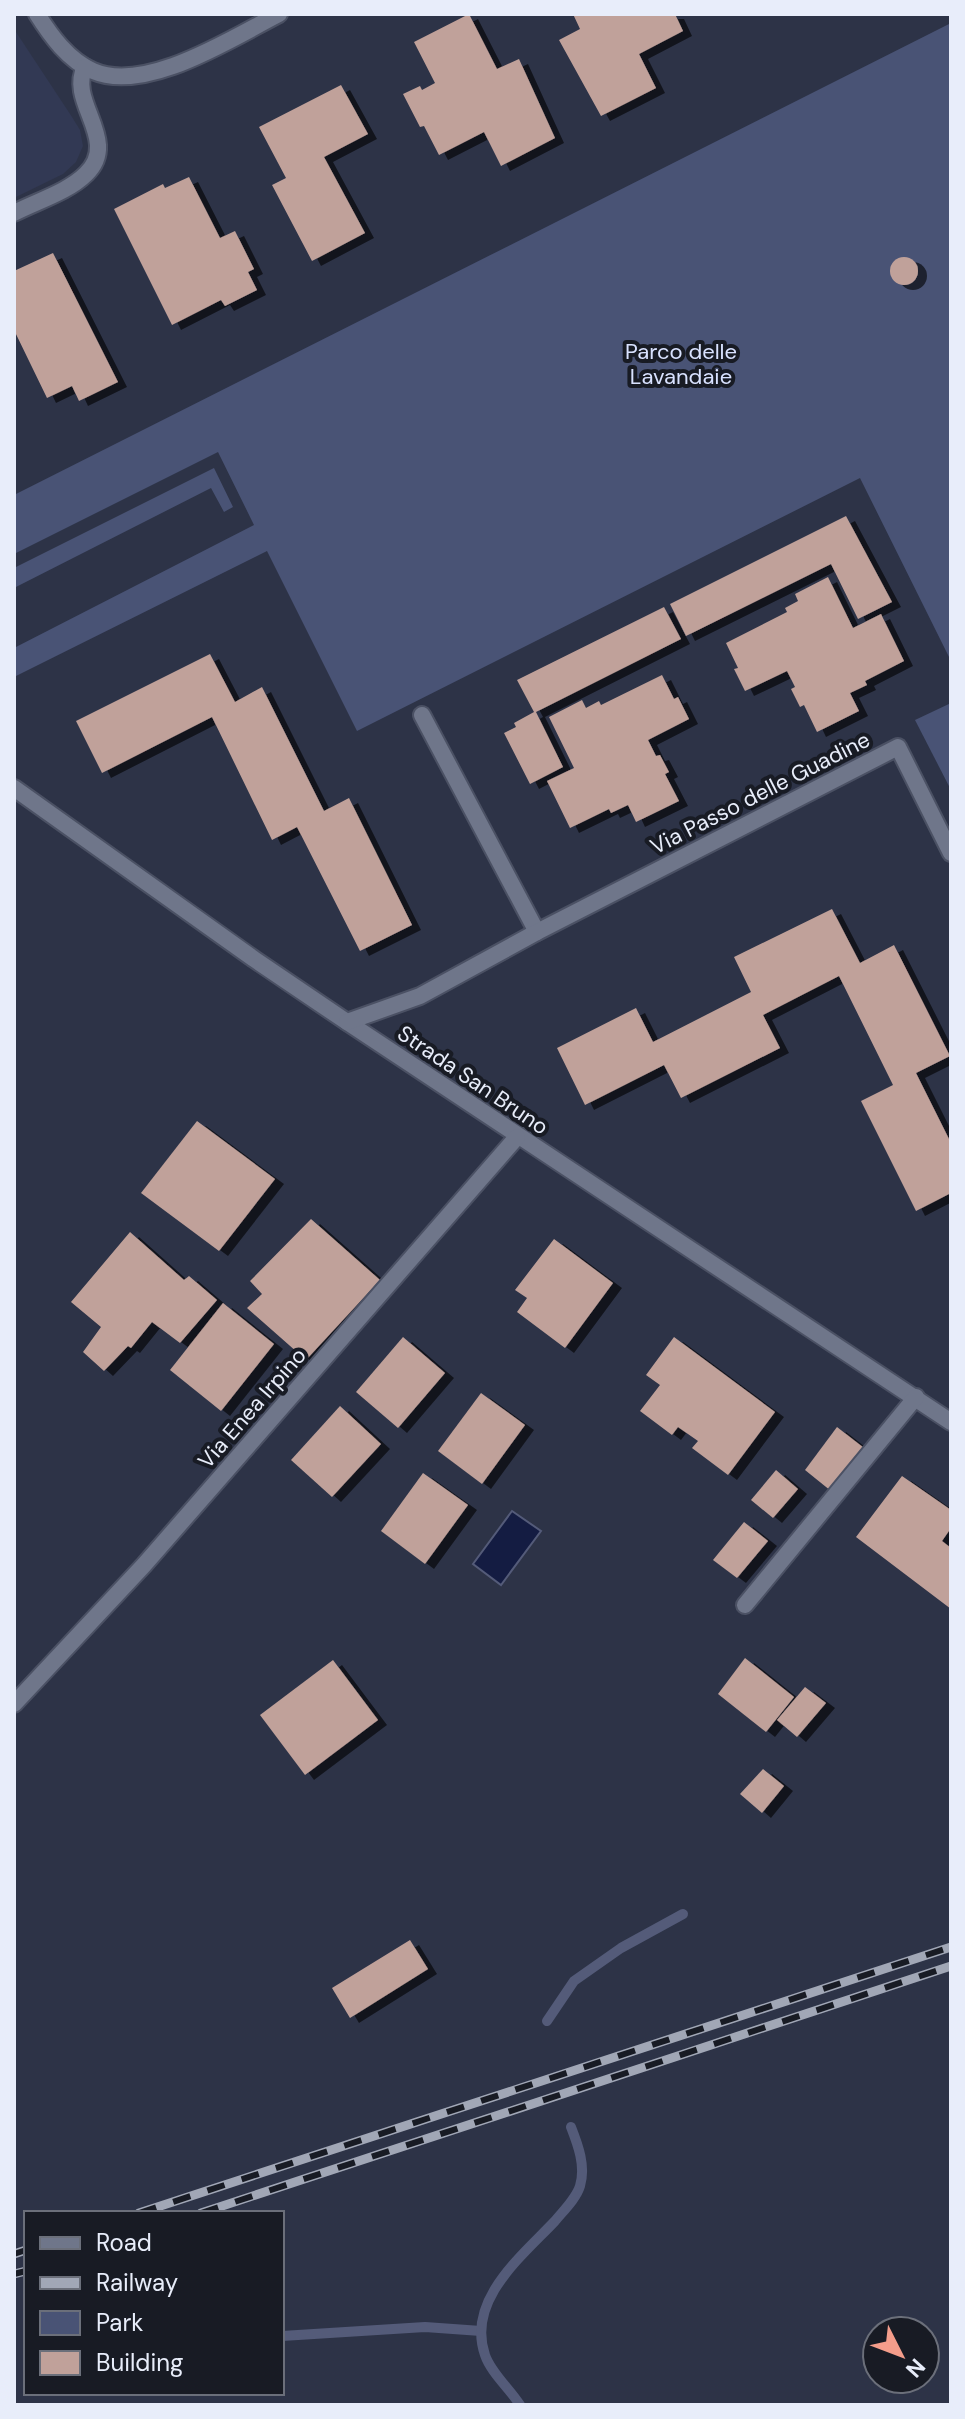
<svg xmlns="http://www.w3.org/2000/svg" width="965" height="2419" font-family="'DM Sans',sans-serif">
  <style>
    .built { fill: #323954 }
    .green { fill: #495375 }
    .water { fill: #141c42; stroke: #545b79; stroke-width: 2 }
    .lines { fill: none; stroke-linecap: round; stroke-linejoin: round }
    .stream { stroke: #545b79; stroke-width: 10 }
    .building { fill: #c0a19a; filter: url(#shadow) }
    .minor-casing { stroke: #4b5164; stroke-width: 20 }
    .minor { stroke: #6f768a; stroke-width: 16 }
    .rail-casing { stroke: #a1a7b6; stroke-width: 9 }
    .rail { stroke: #181b24; stroke-width: 6; stroke-dasharray: 18; stroke-linecap: butt }
    .labels { text-anchor: middle; dominant-baseline: central; stroke-width: 8; stroke-linejoin: round; paint-order: stroke }
    .park-label { font-size: 22px; fill: #d9e2ff; stroke: #181b24 }
    .street-label { font-size: 22px; fill: #e8edfa; stroke: #181b24 }
  </style>
  <defs>
    <filter id="shadow"><feDropShadow dx="9" dy="5" stdDeviation="0" flood-color="#0009"/></filter>
  </defs>
  <rect width="100%" height="100%" fill="#2d3347"/>
  <!-- built -->
  <path class="built" d="M14 29 72 117 80 130 83 146 76 162 63 174 14 198Z"/>
  <!-- green -->
  <g class="green">
    <path d="M951 23V661L860 478 357 731 267 551 14 677V648L254 525 218 452 14 554V495Z"/>
    <path d="M214 468 233 507 224 512 211 488 14 588V568Z"/>
    <path d="M951 703V790L915 720Z"/>
  </g>
  <!-- water -->
  <path class="water" d="M512 1511 541 1531 501 1585 473 1564Z"/>
  <g class="lines">
    <!-- stream -->
    <g class="stream">
      <path d="M547 2021 574 1981 621 1948 683 1914"/>
      <path d="M282 2336 425 2327 481 2331"/>
      <path d="M520 2405C510 2389 491 2373 485 2355 466 2300 522 2256 555 2221 563 2211 576 2199 580 2186 586 2166 578 2145 571 2127"/>
    </g>
  </g>
  <!-- building -->
  <g class="building">
    <path d="M469 14 497 69 519 59 555 138 501 166 484 132 439 155 424 126 420 127 403 94 420 86 422 90 435 83 414 42Z"/>
    <path d="M573 14H675L683 31 639 54 656 88 601 116 559 40 580 29Z"/>
    <path d="M341 85 368 134 324 157 365 233 312 261 272 185 286 178 259 127Z"/>
    <path d="M189 177 220 238 235 231 254 269 248 272 257 290 225 306 221 300 172 325 114 209 163 184 165 188Z"/>
    <path d="M53 253 118 382 79 401 72 386 47 398 14 330V271Z"/>
    <circle cx="904" cy="271" r="14"/>
    <path d="M846 516 892 602 858 619 831 564 686 636 670 604Z"/>
    <path d="M828 577 853 628 881 614 904 661 865 681 867 685 850 693 859 711 817 732 804 705 800 707 791 689 795 687 787 671 745 691 734 669 738 668 726 643 787 612 785 608 798 601 795 594Z"/>
    <path d="M664 607 681 639 536 712 563 767 530 784 504 733 516 727 514 723 534 712 517 680Z"/>
    <path d="M210 654 235 702 262 687 324 811 349 798 412 925 360 951 297 827 272 840 212 717 102 773 76 721Z"/>
    <path d="M662 675 674 699 678 697 689 719 648 740 656 756 660 755 669 772 665 774 679 801 636 822 628 805 611 813 609 809 570 828 547 781 574 768 549 717 582 700 586 708 599 701 601 705Z"/>
    <path d="M832 909 860 963 894 945 950 1056 916 1073 951 1143V1199L949 1194 916 1211 861 1101 893 1085 839 976 763 1015 780 1048 681 1098 664 1065 585 1105 557 1048 636 1008 653 1042 751 992 734 957Z"/>
    <path d="M197 1121 275 1179 219 1251 141 1193Z"/>
    <path d="M311 1219 380 1280 306 1360 247 1308 262 1294 250 1281Z"/>
    <path d="M130 1232 184 1280 189 1276 217 1300 180 1343 152 1322 131 1348 128 1346 104 1371 83 1352 101 1327 71 1302Z"/>
    <path d="M554 1239 613 1283 565 1348 517 1312 527 1298 515 1290Z"/>
    <path d="M223 1303 274 1344 221 1411 170 1370Z"/>
    <path d="M403 1337 445 1373 398 1428 356 1392Z"/>
    <path d="M674 1337 775 1412 728 1475 692 1448 698 1441 678 1427 672 1435 640 1411 660 1385 646 1375Z"/>
    <path d="M481 1393 525 1425 482 1484 438 1451Z"/>
    <path d="M340 1406 381 1444 332 1497 291 1460Z"/>
    <path d="M837 1427 864 1448 831 1491 805 1470Z"/>
    <path d="M776 1470 798 1489 773 1518 751 1500Z"/>
    <path d="M423 1473 468 1505 425 1564 381 1531Z"/>
    <path d="M902 1476 951 1510V1528L942 1541 951 1548V1609L856 1537Z"/>
    <path d="M744 1522 768 1541 737 1578 713 1560Z"/>
    <path d="M745 1658 794 1697 766 1732 718 1694Z"/>
    <path d="M333 1660 378 1720 305 1775 260 1715Z"/>
    <path d="M805 1687 826 1703 797 1737 777 1720Z"/>
    <path d="M763 1769 784 1786 762 1813 740 1794Z"/>
    <path d="M410 1940 428 1969 350 2018 332 1988Z"/>
  </g>
  <g class="lines">
    <defs>
      <g id="minor">
        <path d="M37 14C51 36 68 60 93 71 146 94 232 38 279 14"/>
        <path d="M14 213C37 201 68 192 86 174 121 140 67 102 85 67"/>
        <path d="M422 715 537 932"/>
        <path d="M14 788 254 959 347 1022 951 1422"/>
        <path d="M347 1022 420 996 537 932 898 747 951 853"/>
        <path d="M745 1605 916 1397"/>
        <path d="M14 1704 144 1565 517 1137"/>
      </g>
    </defs>
    <!-- minor casing -->
    <use href="#minor" class="minor-casing"/>
    <!-- minor -->
    <use href="#minor" class="minor"/>
    <defs>
      <g id="rail">
        <path d="M139 2213 951 1947"/>
        <path d="M201 2213 951 1966"/>
        <path d="M14 2254 26 2250"/>
        <path d="M14 2274 26 2271"/>
      </g>
    </defs>
    <!-- rail casing -->
    <use href="#rail" class="rail-casing"/>
    <!-- rail -->
    <use href="#rail" class="rail"/>
  </g>
  <g class="labels">
    <!-- park labels -->
    <g class="park-label">
      <text x="681" y="351">Parco delle<tspan x="681" dy="25">Lavandaie</tspan></text>
    </g>
    <!-- street labels -->
    <g class="street-label">
      <text transform="translate(760 793) rotate(-27)">Via Passo delle Guadine</text>
      <text transform="translate(473 1080) rotate(34)">Strada San Bruno</text>
      <text transform="translate(252 1408) rotate(-49)">Via Enea Irpino</text>
    </g>
  </g>
  <!-- border -->
  <rect width="965" height="2419" fill="none" stroke="#e8edfa" stroke-width="32"/>
  <!-- legend -->
  <rect x="24" y="2211" width="260" height="184" fill="#181b24" stroke="#6b6f7a" stroke-width="2"/>
  <rect x="40" y="2237" width="40" height="12" fill="#6f768a" stroke="#6b6f7a" stroke-width="2"/>
  <text x="96" y="2251" font-size="24" fill="#e8edfa">Road</text>
  <rect x="40" y="2277" width="40" height="12" fill="#a1a7b6" stroke="#6b6f7a" stroke-width="2"/>
  <text x="96" y="2291" font-size="24" fill="#e8edfa">Railway</text>
  <rect x="40" y="2311" width="40" height="24" fill="#495375" stroke="#6b6f7a" stroke-width="2"/>
  <text x="96" y="2331" font-size="24" fill="#e8edfa">Park</text>
  <rect x="40" y="2351" width="40" height="24" fill="#c0a19a" stroke="#6b6f7a" stroke-width="2"/>
  <text x="96" y="2371" font-size="24" fill="#e8edfa">Building</text>
  <!-- north arrow -->
  <g transform="translate(901 2355) rotate(132)"><circle r="38" fill="#181b24" stroke="#6b6f7a" stroke-width="2"/>
  <path d="M0-6L14 30L0 20L-14 30Z" fill="#f49d8b"/>
  <text y="-12" font-size="22" font-weight="bold" text-anchor="middle" fill="#e8edfa">N</text>
  </g>
</svg>
